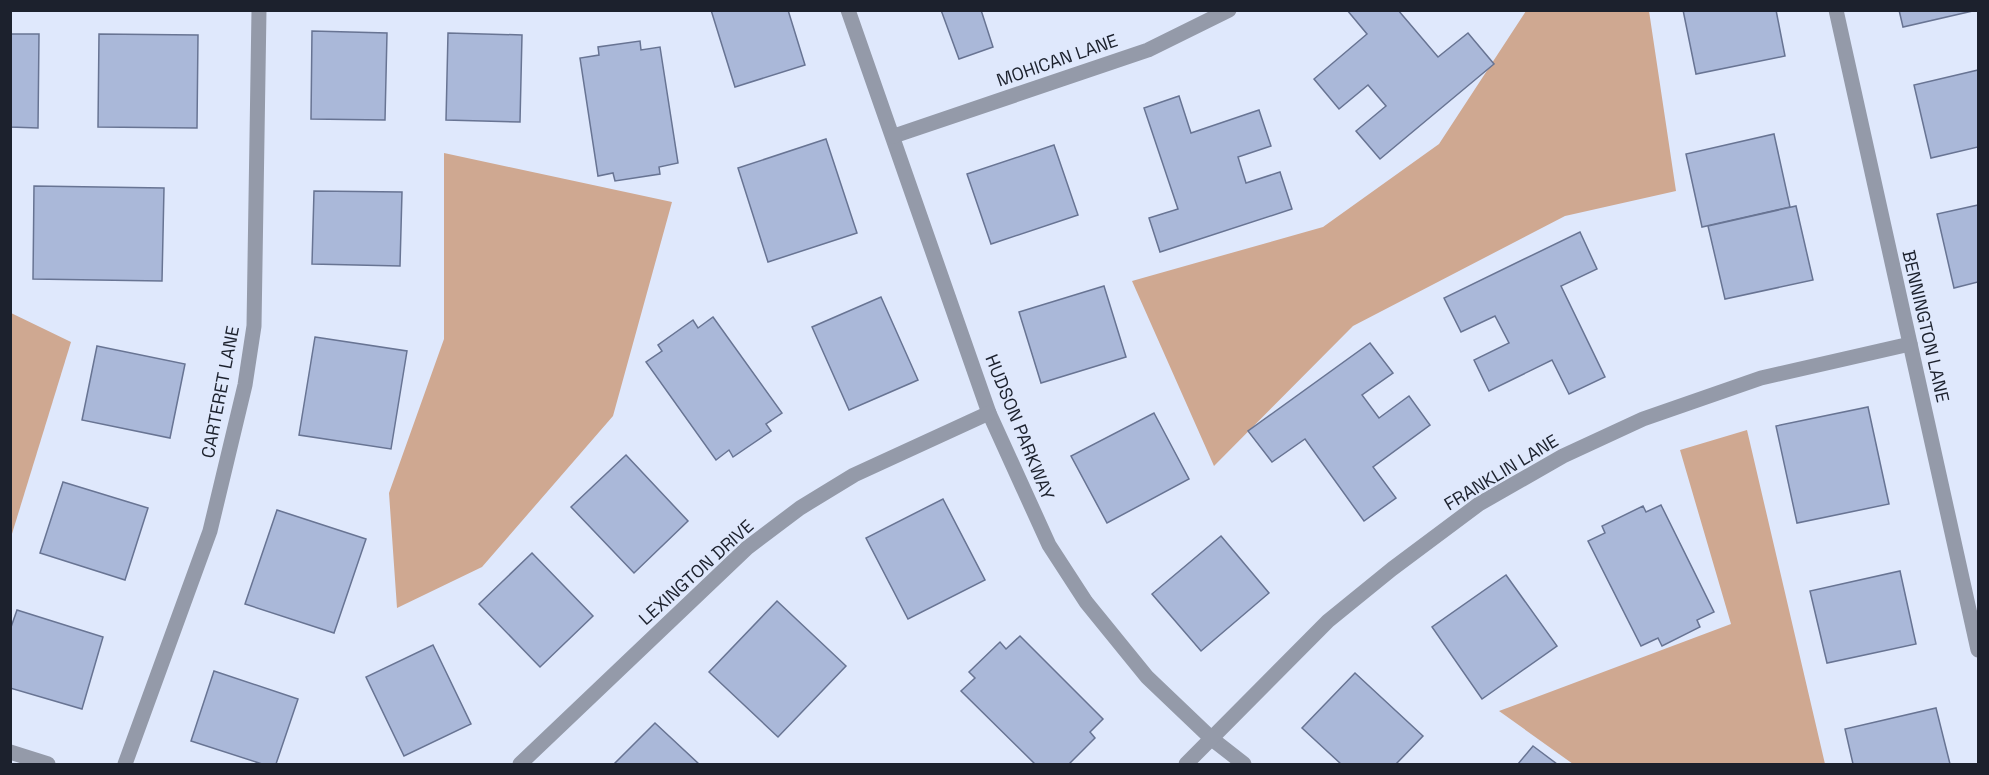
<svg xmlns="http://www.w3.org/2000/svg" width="1989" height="775" font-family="'Space Grotesk',sans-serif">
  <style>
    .forest { fill: #cfa891 }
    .building { fill: #aab8d9; stroke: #687493; stroke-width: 1.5 }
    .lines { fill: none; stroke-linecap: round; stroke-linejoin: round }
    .minor { stroke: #949aa9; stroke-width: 15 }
    .labels { text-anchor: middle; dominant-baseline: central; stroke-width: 4.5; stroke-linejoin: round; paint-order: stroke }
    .street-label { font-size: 18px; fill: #1c212d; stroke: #dfe8fc }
  </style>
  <rect width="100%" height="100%" fill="#dfe8fc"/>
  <!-- forest -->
  <g class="forest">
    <path d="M1526 11H1649L1676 191 1565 216 1353 326 1214 466 1132 281 1323 227 1439 144Z"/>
    <path d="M444 153 672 202 613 416 482 567 397 608 389 493 444 339Z"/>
    <path d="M11 313 71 342 11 537Z"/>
    <path d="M1747 430 1825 764H1573L1499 711 1731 624 1680 450Z"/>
  </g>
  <!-- building -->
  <g class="building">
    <path d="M711 10H788L805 65 735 87Z"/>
    <path d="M941 10H981L993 47 959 59Z"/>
    <path d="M1347 10H1398L1438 57 1468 33 1494 64 1380 159 1356 131 1386 106 1368 85 1339 109 1314 79 1367 34Z"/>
    <path d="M1683 10H1776L1785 56 1696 74Z"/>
    <path d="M1899 10H1977L1903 27Z"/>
    <path d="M312 31 387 33 385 120 311 119Z"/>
    <path d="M448 33 522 35 520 122 446 120Z"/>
    <path d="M10 34H39L38 128 10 127Z"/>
    <path d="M99 34 198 35 197 128 98 127Z"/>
    <path d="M640 41 641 50 660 47 678 163 659 167 660 174 615 181 613 173 598 176 580 58 599 55 598 47Z"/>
    <path d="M1978 70V147L1931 158 1914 85Z"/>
    <path d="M1179 96 1191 133 1259 110 1271 146 1238 157 1246 183 1280 172 1292 209 1160 252 1149 218 1178 209 1144 108Z"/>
    <path d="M1774 134 1790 207 1702 227 1686 154Z"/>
    <path d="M826 139 857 233 768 262 738 168Z"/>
    <path d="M1054 145 1078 215 991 244 967 174Z"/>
    <path d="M34 186 164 188 162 281 33 279Z"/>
    <path d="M314 191 402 192 400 266 312 264Z"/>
    <path d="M1978 205V282L1954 288 1937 214Z"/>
    <path d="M1796 206 1813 280 1725 299 1708 226Z"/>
    <path d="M1580 232 1597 269 1561 286 1605 377 1569 394 1552 360 1489 391 1474 360 1509 343 1495 316 1461 332 1444 298Z"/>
    <path d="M1104 286 1126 357 1041 383 1019 312Z"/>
    <path d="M881 297 918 380 849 410 812 327Z"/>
    <path d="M713 317 782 413 766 424 771 431 733 457 729 450 716 460 646 362 662 351 658 345 693 320 698 328Z"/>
    <path d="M315 337 407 351 391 449 299 435Z"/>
    <path d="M1370 343 1393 373 1362 395 1379 418 1409 396 1430 425 1373 467 1396 498 1364 521 1305 439 1272 462 1248 431Z"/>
    <path d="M97 346 185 364 170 438 82 420Z"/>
    <path d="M1868 407 1889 504 1797 523 1776 426Z"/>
    <path d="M1154 413 1189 479 1107 523 1071 456Z"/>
    <path d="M626 455 688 521 634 573 571 507Z"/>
    <path d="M63 482 148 508 125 580 40 553Z"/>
    <path d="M943 499 985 580 908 619 866 538Z"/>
    <path d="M1661 505 1714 612 1697 620 1700 627 1662 646 1658 638 1641 646 1588 541 1605 533 1602 526 1643 506 1646 512Z"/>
    <path d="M277 510 366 539 334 633 245 604Z"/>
    <path d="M1221 536 1269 593 1201 651 1152 594Z"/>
    <path d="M532 553 593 616 540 667 479 604Z"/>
    <path d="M1900 571 1916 644 1827 663 1810 591Z"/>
    <path d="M1506 575 1557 646 1482 699 1432 627Z"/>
    <path d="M777 601 846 666 778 737 709 672Z"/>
    <path d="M17 610 103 637 82 709 10 688V630Z"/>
    <path d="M1020 636 1103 719 1090 732 1095 738 1069 764H1035L961 691 975 678 969 672 1000 642 1006 649Z"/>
    <path d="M433 645 471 724 404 756 366 677Z"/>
    <path d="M214 671 298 699 276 764H262L191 741Z"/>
    <path d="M1355 673 1423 736 1396 764H1341L1302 728Z"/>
    <path d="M1936 708 1950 764H1853L1845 729Z"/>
    <path d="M655 723 699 764H614Z"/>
    <path d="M1533 746 1557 764H1518Z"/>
  </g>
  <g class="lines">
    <!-- minor -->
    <g class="minor">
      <path d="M848 10 989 413 1049 545 1086 602 1147 677 1212 739 1244 764"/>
      <path d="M1836 10 1978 650"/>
      <path d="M894 136 1148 50 1229 10"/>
      <path d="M10 752 48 764"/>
      <path d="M125 764 210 531 245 385 254 326 259 10"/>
      <path d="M520 764 747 548 800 508 854 475 989 413"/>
      <path d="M1186 764 1328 621 1392 569 1479 504 1563 456 1643 419 1761 378 1910 344"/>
    </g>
  </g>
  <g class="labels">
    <!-- street labels -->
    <g class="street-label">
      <text transform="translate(1057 60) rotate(-19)">MOHICAN LANE</text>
      <text transform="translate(1926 326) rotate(77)">BENNINGTON LANE</text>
      <text transform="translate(220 392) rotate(-79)">CARTERET LANE</text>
      <text transform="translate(1020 427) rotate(68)">HUDSON PARKWAY</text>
      <text transform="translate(1501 472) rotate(-31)">FRANKLIN LANE</text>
      <text transform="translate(696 572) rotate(-42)">LEXINGTON DRIVE</text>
    </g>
  </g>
  <!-- border -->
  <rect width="1989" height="775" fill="none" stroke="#1c212d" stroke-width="24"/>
</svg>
